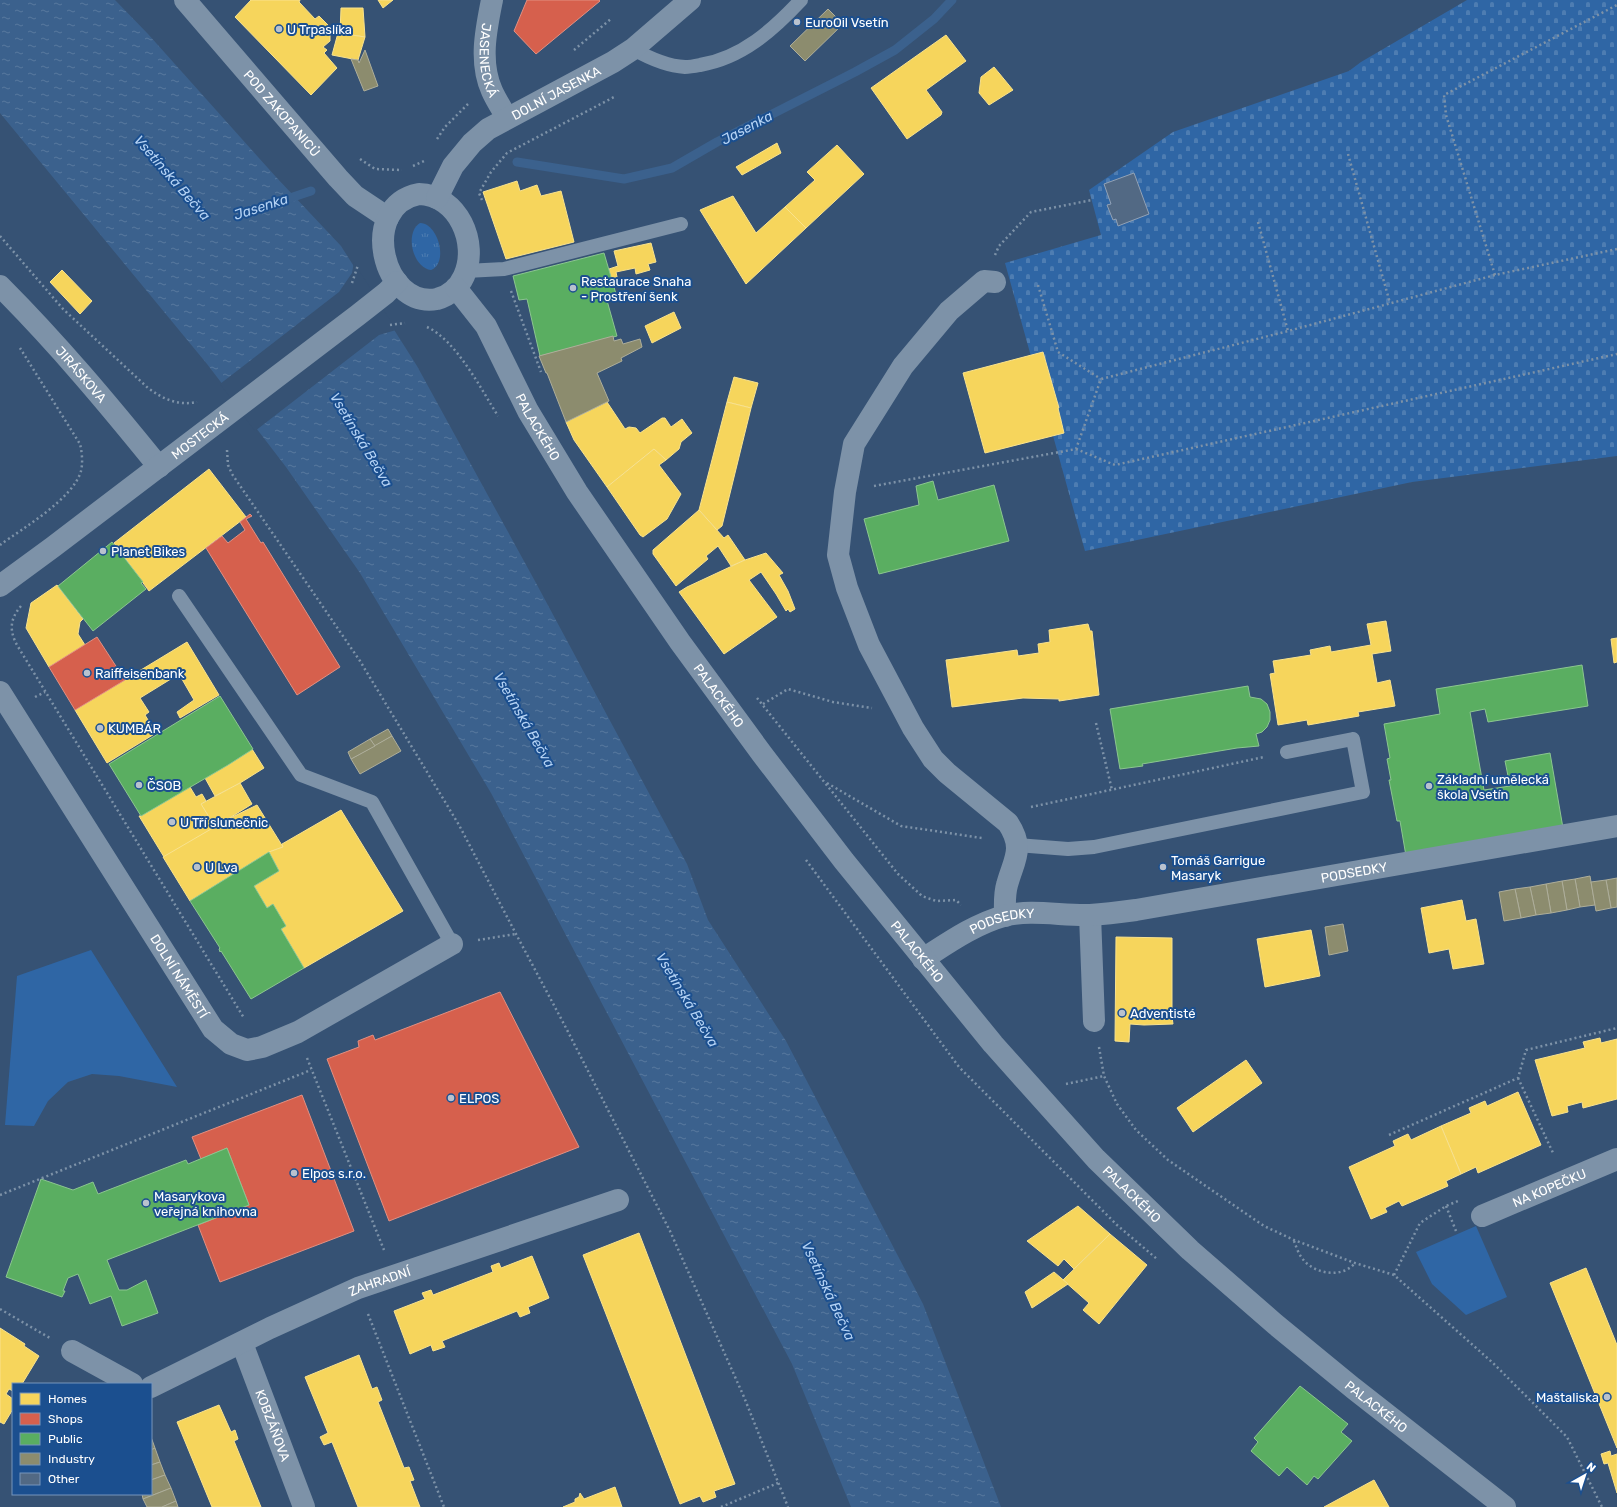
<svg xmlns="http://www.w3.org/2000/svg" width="1617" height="1507" font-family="Rubik,sans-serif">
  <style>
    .grass { fill: url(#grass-tufts) }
    .cemetery { fill: url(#cemetery-stones) }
    .green { fill: #2f66a5 }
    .water { fill: url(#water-ripples) }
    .pier { fill: #365274 }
    .homes { fill: #f6d55c; stroke: #f9e28d }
    .shops { fill: #d6604d; stroke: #e29082 }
    .public { fill: #5aae61; stroke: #8cc690 }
    .industry { fill: #8c8c6e; stroke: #aeae9a }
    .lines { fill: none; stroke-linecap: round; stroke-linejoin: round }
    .stream { stroke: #3b618d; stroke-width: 9 }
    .building { fill: #526984; stroke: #92a2b6 }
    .path { stroke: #7d92a8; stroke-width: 2.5; stroke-dasharray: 2 3; stroke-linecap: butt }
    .service { stroke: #7d92a8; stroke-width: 14 }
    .minor { stroke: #7d92a8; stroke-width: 22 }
    .tertiary { stroke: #7d92a8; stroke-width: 22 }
    .poi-dot { fill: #b9c2ce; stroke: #1b4f8f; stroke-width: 1.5 }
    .labels { text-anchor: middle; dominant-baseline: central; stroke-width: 4; stroke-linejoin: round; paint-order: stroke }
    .poi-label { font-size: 13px; fill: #fff; stroke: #1b4f8f; text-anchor: start }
    .street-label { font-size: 13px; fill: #fff; stroke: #1b4f8f }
    .water-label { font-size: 14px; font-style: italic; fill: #b5d3f5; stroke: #1b4f8f }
  </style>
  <defs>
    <pattern id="grass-tufts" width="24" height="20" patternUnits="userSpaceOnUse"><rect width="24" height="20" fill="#2f66a5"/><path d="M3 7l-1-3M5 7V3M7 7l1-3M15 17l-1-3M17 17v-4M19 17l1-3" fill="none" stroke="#4e7db2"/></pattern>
    <pattern id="cemetery-stones" width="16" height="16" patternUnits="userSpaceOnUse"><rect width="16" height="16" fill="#2f66a5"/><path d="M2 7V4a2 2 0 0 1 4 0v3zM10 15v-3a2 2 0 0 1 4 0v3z" fill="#4e7db2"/></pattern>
    <pattern id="water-ripples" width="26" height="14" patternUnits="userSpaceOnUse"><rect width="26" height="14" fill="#3b618d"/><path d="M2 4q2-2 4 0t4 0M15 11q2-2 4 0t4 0" fill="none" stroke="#58799e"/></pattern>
  </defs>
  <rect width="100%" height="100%" fill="#365274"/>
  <!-- grass -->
  <path class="grass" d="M420 223C438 223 449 263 431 270 413 268 404 233 420 223Z"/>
  <!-- cemetery -->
  <path class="cemetery" d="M1467 0H1617V456L1412 482 1085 551 1005 263 1101 235 1089 190 1173 132 1349 71 1361 62Z"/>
  <!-- green -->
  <g class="green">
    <path d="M91 950 177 1087 119 1076 92 1074 68 1082 48 1101 34 1126 5 1125 17 976Z"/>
    <path d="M1476 1226 1507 1297 1466 1315 1432 1284 1416 1252Z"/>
  </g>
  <!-- water -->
  <path class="water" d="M0 0H115L148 34 276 177 341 246 417 366 536 583 687 864 708 920 786 1041 923 1304 1001 1507H851L792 1364 491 793 360 573 286 467 207 364 0 113Z"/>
  <!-- pier -->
  <path class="pier" d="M354 262 396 330 379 335 255 431 220 384 339 292 352 273Z"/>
  <!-- homes -->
  <g class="homes">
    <path d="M251 0H300L299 2 315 19 319 16 329 26 325 29 330 34V41L323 47 327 50 324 53 337 68 311 95 235 17Z"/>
    <path d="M378 0H393L383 8Z"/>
    <path d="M341 8H363L365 37 340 33Z"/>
    <path d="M338 33 365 37 358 60 332 55Z"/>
    <path d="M946 35 966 61 926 90 942 112 941 115 907 139 871 88Z"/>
    <path d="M994 67 1013 90 989 105 979 93 981 77Z"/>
    <path d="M777 143 781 153 742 175 736 167Z"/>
    <path d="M837 145 864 174 806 228 785 207 815 180 807 172Z"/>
    <path d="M517 181 520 191 537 185 541 196 561 191 574 242 506 259 483 192Z"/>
    <path d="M733 196 756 233 785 207 806 228 746 284 700 210Z"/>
    <path d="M651 243 656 262 648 264 650 270 636 274 635 268 616 272 617 277 611 279 609 269 618 266 614 251Z"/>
    <path d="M62 270 92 301 80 314 50 282Z"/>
    <path d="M674 312 681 328 652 343 645 326Z"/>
    <path d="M1043 352 1059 408H1058L1064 433 985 453 963 373Z"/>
    <path d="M734 377 758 383 751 408 727 402Z"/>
    <path d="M607 402 625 429 629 427 636 428 640 433 662 418H665L671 427 682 419 692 433 681 442 679 449 666 460 654 449 607 487 574 440 566 422Z"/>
    <path d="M727 402 751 408 722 526 717 530 699 510Z"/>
    <path d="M654 449 666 460 659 465 681 494 667 519 643 537 640 535 607 487Z"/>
    <path d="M209 469 246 517 149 591 114 543Z"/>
    <path d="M699 510 724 538 728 535 745 560 731 566 718 546 706 556 708 559 676 586 653 554V550Z"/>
    <path d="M766 553 783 573 779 575 788 591 795 609 790 612 788 609 786 611 776 594 761 572 749 580 777 617 724 654 679 592 687 587 745 560Z"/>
    <path d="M57 585 83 619 80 622 78 634 85 645 49 667 26 628 31 603Z"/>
    <path d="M1386 621 1391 651 1372 654 1377 683 1390 680 1395 706 1358 712 1359 716 1308 725 1307 720 1278 725 1270 674 1275 673 1273 661 1311 655 1310 650 1330 646 1331 652 1371 645 1367 624Z"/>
    <path d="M1088 624 1090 631H1092L1099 695 1059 701V699L1023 698 952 707 946 660 1017 650 1018 656 1039 653 1038 644 1050 642 1049 630Z"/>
    <path d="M1617 638V662L1614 663 1611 639Z"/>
    <path d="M187 642 219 695 180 718 177 712 194 700 179 674 140 698 149 712 145 715 156 733 107 763 75 710Z"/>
    <path d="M252 749 264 768 240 783 215 796 205 778 228 765Z"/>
    <path d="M240 783 252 804 215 827 201 804Z"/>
    <path d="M190 787 196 797 202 794 206 801 201 804 215 827 164 857 139 816H141Z"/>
    <path d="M257 805 283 847 269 852 190 901 163 857 230 818Z"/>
    <path d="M341 810 403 911 304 968 281 929 286 926 273 904 267 908 254 886 279 871 269 852 283 847 282 844Z"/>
    <path d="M1462 900 1466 921 1476 919 1484 964 1453 969 1449 949 1429 953 1421 908Z"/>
    <path d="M1311 930 1320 976 1265 987 1257 939Z"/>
    <path d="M1116 937 1172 938V1017L1173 1024 1144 1025 1130 1024 1129 1042 1115 1041Z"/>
    <path d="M1600 1038 1601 1043 1617 1039V1099L1583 1108 1582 1102 1567 1106 1568 1112 1552 1116 1535 1060 1585 1048 1583 1042Z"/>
    <path d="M1246 1060 1262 1083 1193 1132 1177 1108Z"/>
    <path d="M1518 1092 1541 1145 1478 1173 1476 1167 1461 1174 1441 1126 1471 1113 1469 1108 1485 1101 1487 1106Z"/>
    <path d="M1441 1126 1461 1174 1446 1181 1448 1186 1402 1206 1399 1201 1385 1208 1387 1212 1371 1219 1349 1167 1395 1146 1393 1141 1408 1134 1411 1140Z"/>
    <path d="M1078 1206 1110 1234 1074 1269 1064 1259 1058 1266 1027 1241Z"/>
    <path d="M639 1233 735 1484 714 1491 716 1497 703 1502 700 1496 680 1504 583 1255Z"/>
    <path d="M1110 1234 1147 1265 1099 1324 1083 1310 1089 1303 1063 1280Z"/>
    <path d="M532 1256 549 1298 528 1307 530 1313 520 1317 517 1311 442 1341 445 1347 433 1351 431 1345 410 1354 394 1311 425 1299 422 1293 431 1290 433 1295 493 1272 491 1266 499 1263 501 1268Z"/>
    <path d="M1586 1268 1617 1345V1448L1550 1283Z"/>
    <path d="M1054 1272 1068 1284 1032 1308 1025 1292Z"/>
    <path d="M0 1328 25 1344 24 1346 39 1356 22 1384H13V1391L9 1389 6 1394 13 1399V1409L4 1424 0 1422Z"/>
    <path d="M359 1355 372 1389 377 1387 382 1400 378 1402 404 1468 409 1467 414 1480 410 1481 420 1507H358L332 1442 324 1445 320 1437 328 1433 305 1377Z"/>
    <path d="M219 1405 231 1432 235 1430 238 1439 234 1441 261 1507H212L177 1422Z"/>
    <path d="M1610 1451 1611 1456 1617 1454V1493L1608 1463 1604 1464 1601 1454Z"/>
    <path d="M1374 1480 1389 1507H1324Z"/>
    <path d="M615 1487 622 1507H563L575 1502V1499L579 1497 580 1493 584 1499Z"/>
  </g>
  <!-- shops -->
  <g class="shops">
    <path d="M527 0H599L600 1 536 54 514 31Z"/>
    <path d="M250 514 252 516 246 519 261 543 263 542 340 667 297 695 206 548 222 536 228 543 245 530 240 522Z"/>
    <path d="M97 637 125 680 75 710 49 667Z"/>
    <path d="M500 992 579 1147 389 1221 327 1059 359 1047 358 1041 373 1035 375 1040Z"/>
    <path d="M302 1095 354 1231 220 1282 198 1225 249 1205 227 1148 201 1159 192 1137Z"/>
  </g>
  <!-- public -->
  <g class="public">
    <path d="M604 253 616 294 606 297 617 336 540 356 527 299 519 300 513 276Z"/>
    <path d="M933 481 938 500 994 485 1009 541 879 574 864 519 919 505 916 486Z"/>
    <path d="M112 542 143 582 141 583 146 589 93 631 58 586Z"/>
    <path d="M1582 665 1588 706 1488 722 1485 709 1470 712 1484 790 1510 786 1505 761 1550 753 1563 828 1406 856 1400 821H1397L1389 780H1391L1387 759 1390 758 1384 724 1440 714 1436 689Z"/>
    <path d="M1248 686 1250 697 1261 699 1267 704 1270 712V720L1267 727 1262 732 1256 734 1259 746 1237 748 1142 764 1143 766 1120 769 1110 709Z"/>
    <path d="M220 696 253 749 228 765 141 816 109 764Z"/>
    <path d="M269 852 279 871 254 886 267 908 273 904 286 926 281 929 304 968 251 999 221 951 220 952 219 949 220 948 190 901Z"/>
    <path d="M227 1148 249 1205 107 1260 119 1290H127L146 1280 158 1313 122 1326 111 1296 90 1304 78 1274 68 1278 63 1291H65L62 1297 6 1277 41 1179 73 1190 93 1182 98 1194 186 1160 188 1164Z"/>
    <path d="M1300 1386 1348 1424 1341 1432 1352 1441 1318 1479 1314 1476 1307 1485 1287 1467 1279 1476 1251 1451 1258 1442 1254 1438Z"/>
  </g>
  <!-- industry -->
  <g class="industry">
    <path d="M828 9 843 24 805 61 790 46Z"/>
    <path d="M365 50 378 86 364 91 351 59 358 60 359 63Z"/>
    <path d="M613 336 614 341 621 339 623 344 640 339 642 347 621 358 622 361 597 373 609 401 566 422 547 373H546L539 356Z"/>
    <path d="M388 729 392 736 375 746 370 739Z"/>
    <path d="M392 736 401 751 360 774 351 759Z"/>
    <path d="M370 739 375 746 351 759 348 752Z"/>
    <path d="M1590 876 1595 905 1580 907 1575 879Z"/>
    <path d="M1617 878V907L1611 908 1606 880Z"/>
    <path d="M1575 879 1580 907 1567 910 1562 881Z"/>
    <path d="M1606 880 1611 908 1596 911 1591 882Z"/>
    <path d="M1562 881 1567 910 1551 913 1546 884Z"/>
    <path d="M1546 884 1551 913 1536 915 1530 887Z"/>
    <path d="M1530 887 1536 915 1521 918 1515 889Z"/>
    <path d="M1515 889 1521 918 1504 921 1499 892Z"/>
    <path d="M1343 924 1348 951 1329 955 1325 927Z"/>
    <path d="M151 1437 155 1448 151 1450Z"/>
    <path d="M155 1448 160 1462 151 1465V1450Z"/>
    <path d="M160 1462 165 1475 151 1480V1465Z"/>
    <path d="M165 1475 171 1488 143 1499 142 1494H151V1480Z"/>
    <path d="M171 1488 176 1501 162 1507H147L143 1499Z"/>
    <path d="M176 1501 178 1507H162Z"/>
  </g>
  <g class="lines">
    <!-- stream -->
    <g class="stream">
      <path d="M517 162 624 179 672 168 717 142 855 72 895 50 934 19 952 0"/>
      <path d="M284 200 311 191"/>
    </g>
  </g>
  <!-- building -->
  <path class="building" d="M1134 173 1149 214 1118 226 1116 219 1113 220 1107 205 1111 204 1104 184Z"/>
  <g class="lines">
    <!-- path -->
    <g class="path">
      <path d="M574 50 612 18"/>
      <path d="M437 139 445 127 468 104"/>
      <path d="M1348 154 1390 303"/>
      <path d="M360 159 375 169 402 170"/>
      <path d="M413 166 424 161"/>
      <path d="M482 200 479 193 491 172 507 153 616 96"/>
      <path d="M1258 222 1288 331"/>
      <path d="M0 236 63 309 148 388C163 399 178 406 197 402"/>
      <path d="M995 255 999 246 1031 212 1092 200"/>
      <path d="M1495 275 1446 115 1444 95 1617 5"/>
      <path d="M352 283 358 265"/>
      <path d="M1038 285 1058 352 1101 379"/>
      <path d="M511 291 541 372"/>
      <path d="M390 325 405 323"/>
      <path d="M427 327C456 340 481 389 498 416"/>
      <path d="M1076 449 1115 465 1617 354"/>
      <path d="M227 450 228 465 232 474 360 661 459 825 516 934 565 1026 670 1231 744 1397 788 1507"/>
      <path d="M874 486 1076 449 1101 379 1288 331 1495 275 1617 249"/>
      <path d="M0 545C23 528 73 499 81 471 83 463 82 452 80 444L20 348"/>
      <path d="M21 606C10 619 9 630 17 645L244 1018"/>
      <path d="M35 697 45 692"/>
      <path d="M757 698 898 874 922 896 936 901 956 900 961 905"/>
      <path d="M763 704 788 689 833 702 872 708"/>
      <path d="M1096 723 1112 790"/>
      <path d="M827 783 901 826 982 838"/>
      <path d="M1031 807 1264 757"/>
      <path d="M806 860 959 1067 1117 1225 1157 1259"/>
      <path d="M478 940 516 934"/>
      <path d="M1099 1047 1104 1076 1117 1104 1136 1130 1168 1160 1264 1226 1294 1240 1355 1263 1394 1275 1493 1363 1567 1437 1602 1507"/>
      <path d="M307 1058 384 1250"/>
      <path d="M1518 1078 1554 1155"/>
      <path d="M1066 1084 1104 1076"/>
      <path d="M1389 1135 1518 1078 1526 1050 1617 1028"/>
      <path d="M0 1195 311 1070"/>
      <path d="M1446 1206 1456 1231"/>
      <path d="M1294 1241C1296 1246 1298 1253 1302 1258 1313 1274 1342 1279 1355 1263"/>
      <path d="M1394 1275 1420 1223 1446 1206 1458 1201"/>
      <path d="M0 1309 50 1338"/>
      <path d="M368 1314 444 1507"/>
      <path d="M721 1507 778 1483"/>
    </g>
    <!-- service -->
    <g class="service">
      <path d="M633 49C649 58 666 66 685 67 690 67 695 66 700 65 742 58 773 30 801 0"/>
      <path d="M466 271 504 269 681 224"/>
      <path d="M179 596 301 775 372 802 452 944"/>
      <path d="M1017 845 1068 849 1094 847 1363 792 1353 739 1287 752"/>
    </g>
    <!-- minor -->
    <g class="minor">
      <path id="s1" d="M492 0C486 30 479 62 492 91 496 100 502 109 507 118"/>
      <path d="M995 282 984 281 949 311 903 366 854 444 845 492 838 555 847 588 869 645 913 728 933 759 947 773 1008 823C1025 849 1014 859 1007 885 1004 895 1005 906 1005 916"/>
      <path id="s2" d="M0 286C57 343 108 404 159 467"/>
      <path id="s3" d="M0 692 213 1029 231 1044 247 1050 262 1047 298 1032 452 944"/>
      <path d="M1090 915 1094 1021"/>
      <path id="s4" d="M923 959C948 943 975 924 1004 916 1031 909 1062 916 1090 915 1105 914 1121 912 1136 910L1617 826"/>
      <path id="s5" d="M1482 1216 1617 1159"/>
      <path id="s6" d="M242 1343 304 1507"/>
      <path d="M72 1351 132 1384"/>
      <path id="s7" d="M151 1387 270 1328 358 1288 618 1200"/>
    </g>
    <!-- tertiary -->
    <g class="tertiary">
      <path id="s8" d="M185 0 338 178 355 196 388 218"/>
      <path d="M419 194C458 195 479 243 464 276 459 287 449 296 437 299 382 309 358 206 419 194Z"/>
      <path id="s9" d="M437 198 453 166 472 143 488 129 613 62 633 49 690 0"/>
      <path id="s10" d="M456 288 486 326 528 411 577 492 680 642 762 754 844 861 993 1044 1096 1159 1190 1250 1275 1324 1353 1388 1505 1507"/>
      <path id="s11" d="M0 586 53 547 358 315 386 293 397 282"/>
    </g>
  </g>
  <!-- markers -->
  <g class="poi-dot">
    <circle cx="797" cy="22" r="4"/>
    <circle cx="279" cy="29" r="4"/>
    <circle cx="573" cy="288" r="4"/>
    <circle cx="103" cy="551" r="4"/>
    <circle cx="87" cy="673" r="4"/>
    <circle cx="100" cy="728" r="4"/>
    <circle cx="139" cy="785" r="4"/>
    <circle cx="1429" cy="786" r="4"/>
    <circle cx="172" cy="822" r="4"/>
    <circle cx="197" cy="867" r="4"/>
    <circle cx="1163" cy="867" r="4"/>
    <circle cx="1122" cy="1013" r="4"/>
    <circle cx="451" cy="1098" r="4"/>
    <circle cx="294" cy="1173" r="4"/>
    <circle cx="146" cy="1203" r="4"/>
    <circle cx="1607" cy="1397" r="4"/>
  </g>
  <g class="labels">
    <!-- poi labels -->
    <g class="poi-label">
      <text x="805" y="22">EuroOil Vsetín</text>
      <text x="287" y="29">U Trpaslíka</text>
      <text x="581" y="281">Restaurace Snaha<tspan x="581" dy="15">- Prostření šenk</tspan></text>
      <text x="111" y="551">Planet Bikes</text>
      <text x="95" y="673">Raiffeisenbank</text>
      <text x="108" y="728">KUMBÁR</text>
      <text x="1437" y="779">Základní umělecká<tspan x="1437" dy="15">škola Vsetín</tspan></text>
      <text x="147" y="785">ČSOB</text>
      <text x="180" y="822">U Tří slunečnic</text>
      <text x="1171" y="860">Tomáš Garrigue<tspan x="1171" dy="15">Masaryk</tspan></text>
      <text x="205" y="867">U Lva</text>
      <text x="1130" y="1013">Adventisté</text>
      <text x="459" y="1098">ELPOS</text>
      <text x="302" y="1173">Elpos s.r.o.</text>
      <text x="154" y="1196">Masarykova<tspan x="154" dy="15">veřejná knihovna</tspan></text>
      <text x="1599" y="1397" text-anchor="end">Maštaliska</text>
    </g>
    <!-- street labels -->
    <g class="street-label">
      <text stroke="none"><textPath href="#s1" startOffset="61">JASENECKÁ</textPath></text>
      <text stroke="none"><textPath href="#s9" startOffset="164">DOLNÍ JASENKA</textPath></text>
      <text stroke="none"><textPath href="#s8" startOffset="149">POD ZAKOPANICŮ</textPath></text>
      <text stroke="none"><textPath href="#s2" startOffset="120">JIRÁSKOVA</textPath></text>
      <text stroke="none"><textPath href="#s10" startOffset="162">PALACKÉHO</textPath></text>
      <text stroke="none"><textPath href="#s11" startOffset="250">MOSTECKÁ</textPath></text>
      <text stroke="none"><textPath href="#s10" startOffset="486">PALACKÉHO</textPath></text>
      <text stroke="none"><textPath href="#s4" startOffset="446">PODSEDKY</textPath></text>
      <text stroke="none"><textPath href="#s4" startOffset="89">PODSEDKY</textPath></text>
      <text stroke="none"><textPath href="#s10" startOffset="810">PALACKÉHO</textPath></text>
      <text stroke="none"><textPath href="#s3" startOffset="336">DOLNÍ NÁMĚSTÍ</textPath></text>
      <text stroke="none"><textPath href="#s5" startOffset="73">NA KOPEČKU</textPath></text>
      <text stroke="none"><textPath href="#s10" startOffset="1134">PALACKÉHO</textPath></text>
      <text stroke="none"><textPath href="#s7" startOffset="252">ZAHRADNÍ</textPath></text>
      <text stroke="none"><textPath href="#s10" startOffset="1458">PALACKÉHO</textPath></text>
      <text stroke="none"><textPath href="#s6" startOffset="88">KOBZÁŇOVA</textPath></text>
    </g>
    <!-- water labels -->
    <g class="water-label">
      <text transform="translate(747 128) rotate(-28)">Jasenka</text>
      <text transform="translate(172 178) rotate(49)">Vsetínská Bečva</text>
      <text transform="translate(261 207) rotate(-18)">Jasenka</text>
      <text transform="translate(361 440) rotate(59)">Vsetínská Bečva</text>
      <text transform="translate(524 720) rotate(60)">Vsetínská Bečva</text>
      <text transform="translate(687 1000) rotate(59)">Vsetínská Bečva</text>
      <text transform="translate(828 1291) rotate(65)">Vsetínská Bečva</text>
    </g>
  </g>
  <!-- legend -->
  <rect x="12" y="1383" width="140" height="112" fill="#1b4f8f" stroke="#7695bc"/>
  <rect x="20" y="1393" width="20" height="12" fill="#f6d55c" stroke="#7695bc"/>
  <text x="48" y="1403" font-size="12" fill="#ffffff">Homes</text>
  <rect x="20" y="1413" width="20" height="12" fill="#d6604d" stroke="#7695bc"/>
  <text x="48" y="1423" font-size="12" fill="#ffffff">Shops</text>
  <rect x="20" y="1433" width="20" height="12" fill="#5aae61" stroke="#7695bc"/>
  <text x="48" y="1443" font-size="12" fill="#ffffff">Public</text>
  <rect x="20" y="1453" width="20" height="12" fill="#8c8c6e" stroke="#7695bc"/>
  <text x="48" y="1463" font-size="12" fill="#ffffff">Industry</text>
  <rect x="20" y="1473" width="20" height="12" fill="#526984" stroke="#7695bc"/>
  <text x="48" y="1483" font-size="12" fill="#ffffff">Other</text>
  <!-- north arrow -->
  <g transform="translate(1585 1475) rotate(39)" stroke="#1b4f8f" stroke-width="3" paint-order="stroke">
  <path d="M0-3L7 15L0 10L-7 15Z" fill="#ffffff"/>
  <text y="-6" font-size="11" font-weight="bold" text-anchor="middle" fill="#ffffff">N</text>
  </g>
</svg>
